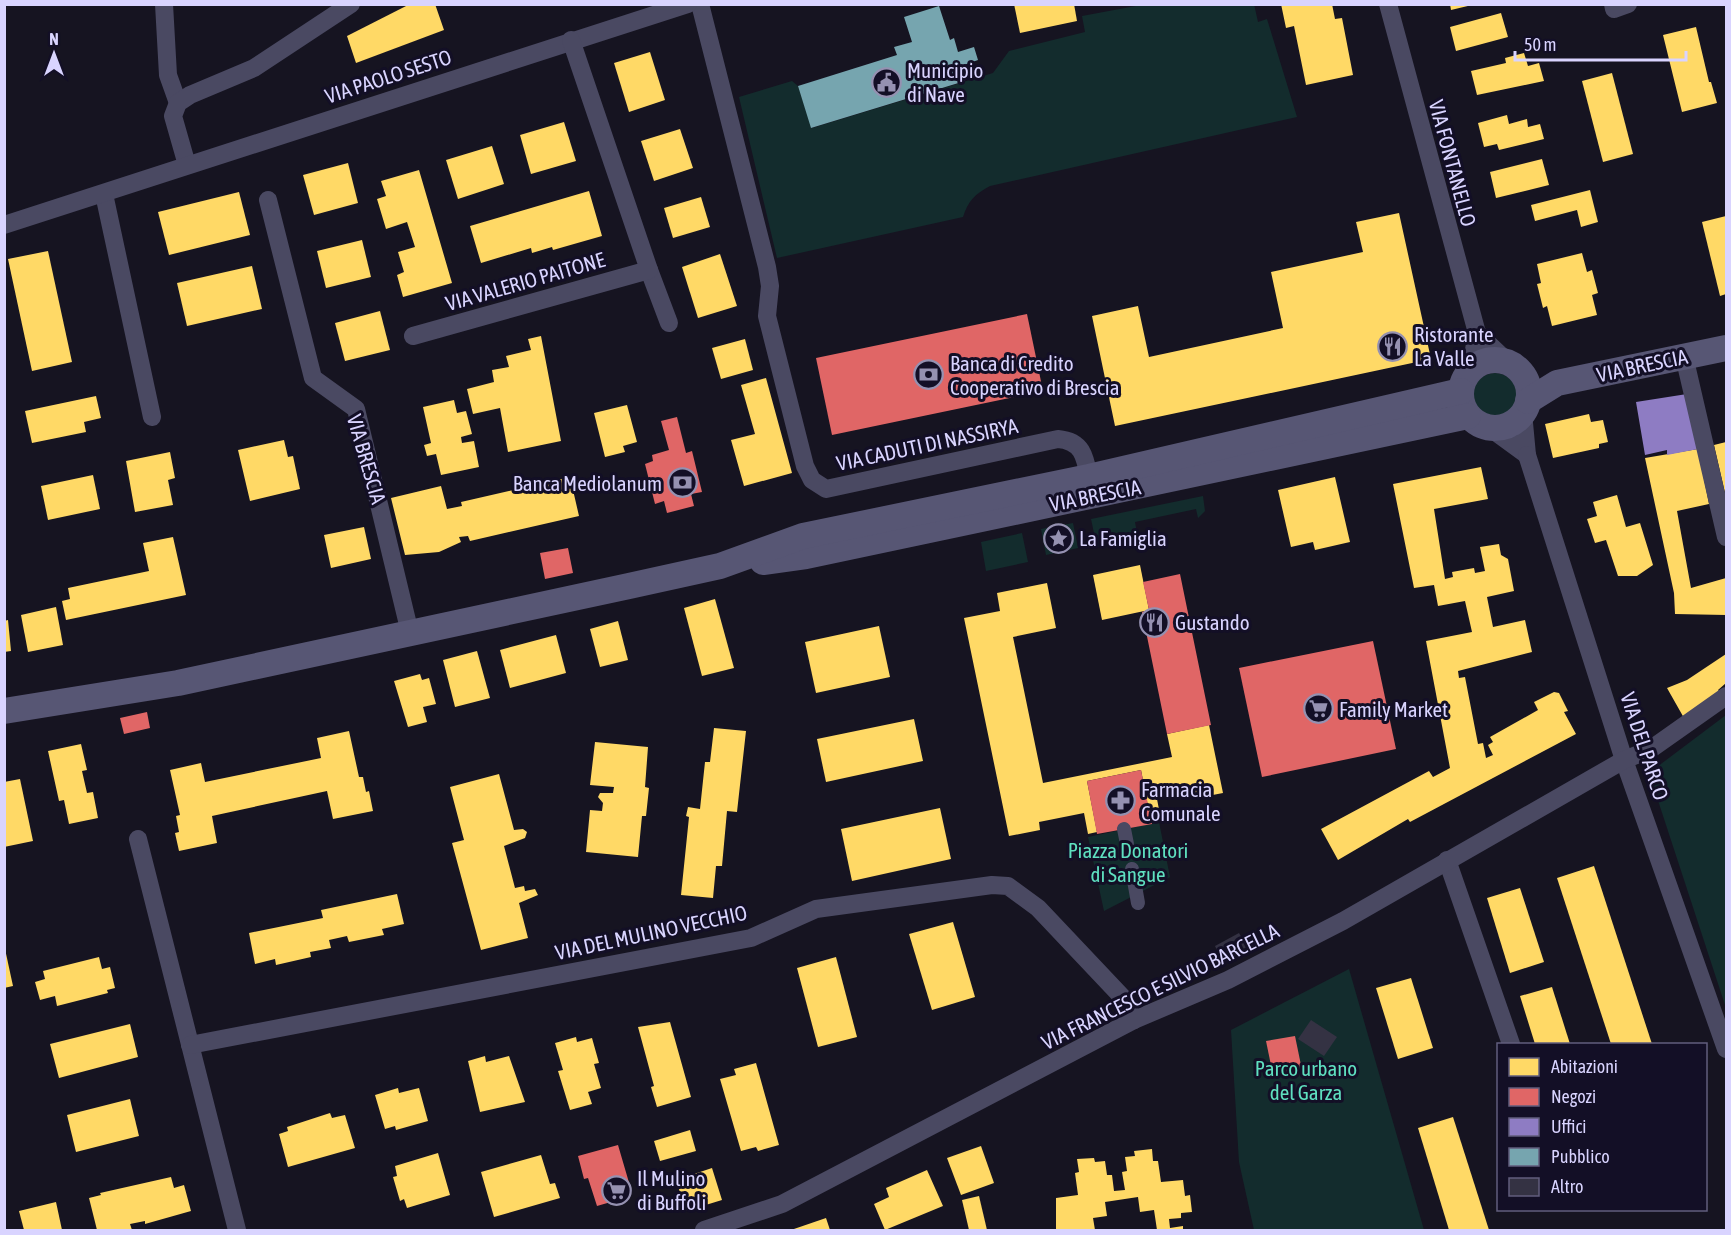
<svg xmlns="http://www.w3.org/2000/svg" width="1731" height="1235" font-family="'Asap Condensed',sans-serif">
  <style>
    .green { fill: #132c2d }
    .homes { fill: #ffd966 }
    .shops { fill: #e06666 }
    .offices { fill: #8e7cc3 }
    .public { fill: #76a5af }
    .building { fill: #343243 }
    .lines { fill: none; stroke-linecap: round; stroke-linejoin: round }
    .pedestrian { stroke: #4a4962; stroke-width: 14 }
    .minor { stroke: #4a4962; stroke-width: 18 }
    .secondary { stroke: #575674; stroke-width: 26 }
    .labels { text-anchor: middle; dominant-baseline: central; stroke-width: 6; stroke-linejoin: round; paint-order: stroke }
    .poi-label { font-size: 21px; fill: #d9d4ff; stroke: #130f26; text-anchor: start }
    .street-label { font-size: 21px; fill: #d9d4ff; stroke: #130f26 }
    .park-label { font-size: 21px; fill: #5fe0c0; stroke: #130f26 }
  </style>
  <rect width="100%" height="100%" fill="#161421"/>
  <!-- green -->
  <g class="green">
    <path d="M1254 4 1258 22 1267 19 1297 117 990 186C975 194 968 201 963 217L777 258 739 97 792 81 798 86 812 128 993 73 1009 51 1085 32 1082 16 1141 5Z"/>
    <circle cx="1495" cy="395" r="22"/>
    <path d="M1203 496 1205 511 1198 518 1196 509 1135 522 1138 539 1097 547 1091 519Z"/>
    <path d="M1073 523 1078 548 1046 555 1041 529Z"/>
    <path d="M1022 533 1028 562 986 571 981 542Z"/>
    <path d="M1726 715V1008L1649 773Z"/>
    <path d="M1159 822 1170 877 1104 911 1088 837Z"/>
    <path d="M1349 969 1424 1230H1254L1239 1162 1231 1030Z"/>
  </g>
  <!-- homes -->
  <g class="homes">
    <path d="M410 4H435L444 30 356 63 347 36Z"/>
    <path d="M1014 4H1074L1077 21 1020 33Z"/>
    <path d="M1281 4H1332L1335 19 1342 18 1353 75 1306 85 1294 26 1286 28Z"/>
    <path d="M1450 4H1471L1472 5 1451 10Z"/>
    <path d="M1501 13 1508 37 1456 51 1450 27Z"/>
    <path d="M1696 27 1709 82H1711L1717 103 1682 112 1663 35Z"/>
    <path d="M650 52 665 100 629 112 614 63Z"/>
    <path d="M1524 53 1528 66 1539 63 1544 81 1477 95 1471 71 1506 63 1505 58Z"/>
    <path d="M1612 73 1633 154 1603 162 1582 81Z"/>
    <path d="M1507 115 1509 124 1527 119 1528 127 1540 124 1544 139 1499 150 1497 144 1484 147 1478 123Z"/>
    <path d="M564 122 576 161 531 174 520 135Z"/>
    <path d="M680 129 693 168 654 181 641 141Z"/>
    <path d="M492 146 504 184 458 199 446 160Z"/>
    <path d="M1542 159 1549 185 1496 198 1490 172Z"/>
    <path d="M348 163 358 203 314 215 303 175Z"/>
    <path d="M419 170 452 283 403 297 397 275 404 272 398 252 415 247 407 222 386 229 377 199 386 196 381 181Z"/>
    <path d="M1590 190 1598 222 1581 227 1577 210 1535 221 1531 205Z"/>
    <path d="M589 191 602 236 553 250 552 247 532 253 531 248 481 263 470 226Z"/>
    <path d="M239 192 250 235 169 255 158 212Z"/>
    <path d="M701 197 710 227 673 238 664 208Z"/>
    <path d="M1399 213 1431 359 1115 426 1092 316 1138 306 1149 357 1283 328 1271 272 1363 252 1356 222Z"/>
    <path d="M1726 216V294L1720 296 1702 222Z"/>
    <path d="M362 240 371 277 326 288 317 251Z"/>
    <path d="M48 251 72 362 32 371 8 259Z"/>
    <path d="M1582 253 1587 272 1592 270 1598 293 1592 295 1597 315 1552 326 1547 306 1543 308 1537 284 1541 283 1537 264Z"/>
    <path d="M720 254 737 306 698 318 682 267Z"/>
    <path d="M252 266 262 309 187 326 177 283Z"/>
    <path d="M380 311 390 350 345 361 335 323Z"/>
    <path d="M541 336 561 441 508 452 500 408 473 414 467 389 494 382 492 370 509 367 506 356 531 350 528 339Z"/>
    <path d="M745 339 753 370 721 379 712 348Z"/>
    <path d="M766 378 792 473 744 486 731 440 755 434 741 385Z"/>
    <path d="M96 396 101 418 84 422 86 432 32 443 25 411Z"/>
    <path d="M454 400 457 413 466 411 472 434 461 437 462 443 474 441 479 467 441 475 436 454 427 456 424 445 431 443 423 407Z"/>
    <path d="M627 405 637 442 623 446 625 452 605 457 594 413Z"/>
    <path d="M1589 414 1591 422 1603 420 1608 442 1599 444V448L1553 458 1545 424Z"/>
    <path d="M284 440 288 457 293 456 300 489 250 501 238 450Z"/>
    <path d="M1726 442V497L1714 445Z"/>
    <path d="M1698 449 1709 504 1677 511 1691 588 1726 578V615L1675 614 1674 593 1645 458Z"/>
    <path d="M170 452 175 478 168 480 173 505 135 512 126 461Z"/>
    <path d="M1481 467 1488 499 1434 509 1445 579 1453 577 1452 572 1474 568 1475 573 1485 571 1480 547 1499 544 1501 555 1508 559 1514 591 1487 597 1493 627 1525 620 1532 652 1458 671 1459 678 1465 677 1478 744 1483 743 1486 758 1493 755 1488 745 1493 742 1490 737 1538 710 1534 702 1554 692 1559 693 1568 711 1564 712 1576 734 1410 822 1408 819 1338 860 1321 829 1429 771 1433 777 1450 768 1426 641 1472 632 1465 601 1438 606 1434 585 1414 588 1393 484Z"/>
    <path d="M93 475 100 509 48 520 41 486Z"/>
    <path d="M570 477 579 516 470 541 468 536 459 537 461 542 439 552 405 555 391 498 441 486 447 509 462 506 461 502Z"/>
    <path d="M1335 477 1350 542 1315 550 1313 542 1291 547 1278 490Z"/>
    <path d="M1617 495 1626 527 1640 523 1653 565 1637 576H1618L1606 540 1595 543 1587 519 1597 516 1593 502Z"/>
    <path d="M364 527 371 559 331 568 324 535Z"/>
    <path d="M173 537 186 595 66 620 62 601 70 599 68 588 149 571 143 543Z"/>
    <path d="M1140 565 1149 610 1102 620 1093 575Z"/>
    <path d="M1047 583 1056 628 1013 637 1043 783 1172 757 1167 734 1209 725 1223 793 1192 799 1191 792 1157 799 1161 820 1151 822 1141 770 1087 781 1097 832 1088 834 1084 813 1039 822 1040 830 1009 836 964 618 1000 611 997 593Z"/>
    <path d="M715 599 734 668 702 676 684 608Z"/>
    <path d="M56 607 63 645 28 652 21 615Z"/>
    <path d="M8 620 11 651 4 652V621Z"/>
    <path d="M618 621 628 660 600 667 590 629Z"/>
    <path d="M879 626 890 677 816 693 805 642Z"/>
    <path d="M556 635 566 673 510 688 500 650Z"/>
    <path d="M477 651 490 698 455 707 443 660Z"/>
    <path d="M1726 654V683L1718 690 1721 694 1684 718 1667 688 1687 680Z"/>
    <path d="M420 674 422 680 429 678 436 704 423 707 427 722 408 727 394 681Z"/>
    <path d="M914 719 923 761 826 782 817 739Z"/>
    <path d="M714 728 746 731 737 812 727 811 722 866H716L713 898 681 895 689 817 686 816 688 807 700 809 705 762H710Z"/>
    <path d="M349 731 359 777H363L366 792 369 791 373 811 333 819 327 791 212 816 217 843 179 851 175 833 179 832 176 816 180 815 170 770 201 763 205 782 321 758 317 738Z"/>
    <path d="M595 742 648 747 645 787 649 788 646 816H642L638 857 586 852 590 810 602 811 603 803 598 797 600 793H613L614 787 590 785Z"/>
    <path d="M81 744 87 770 82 771 87 793 93 792 98 818 69 824 64 800 59 801 48 751Z"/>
    <path d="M499 774 514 830 523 829 527 832 525 838 504 846 515 888 524 886 525 891 535 889 538 895 519 903 528 938 481 950 452 843 464 840 450 787Z"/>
    <path d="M20 779 33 841 4 847V782Z"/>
    <path d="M940 808 951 859 852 881 841 829Z"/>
    <path d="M1594 866 1652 1044H1611L1557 878Z"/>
    <path d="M1520 888 1544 962 1510 973 1487 898Z"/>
    <path d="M397 894 404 924 382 929 384 935 349 942 347 936 329 940 331 948 310 952 311 957 276 965 275 959 255 964 249 933 323 918 321 910Z"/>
    <path d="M953 922 975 997 932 1010 909 934Z"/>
    <path d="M5 949 13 986 4 988V950Z"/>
    <path d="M99 957 102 969 110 967 115 988 107 990 108 993 57 1006 55 996 40 1000 35 982 45 979 43 971Z"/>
    <path d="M836 957 857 1037 818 1047 797 968Z"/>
    <path d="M1411 978 1433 1048 1398 1059 1376 988Z"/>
    <path d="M1552 987 1570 1044H1535L1520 996Z"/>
    <path d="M670 1022 691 1097 657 1107 651 1087 654 1086 638 1027Z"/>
    <path d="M130 1024 138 1057 59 1078 50 1044Z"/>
    <path d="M576 1037 577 1042 592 1038 599 1063 594 1064 601 1088 588 1092 592 1104 570 1110 558 1071 563 1070 555 1043Z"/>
    <path d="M485 1056 486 1062 509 1056 525 1102 480 1112 468 1061Z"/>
    <path d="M756 1063 779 1145 758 1151 756 1147 741 1151 720 1079 736 1075 734 1069Z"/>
    <path d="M398 1088 399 1093 419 1088 428 1121 396 1130 395 1126 385 1129 375 1095Z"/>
    <path d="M130 1099 139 1136 76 1152 67 1115Z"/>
    <path d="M330 1113 332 1118 345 1115 355 1148 288 1167 279 1134 288 1131 287 1127Z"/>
    <path d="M1453 1117 1489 1230H1449L1418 1128Z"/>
    <path d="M690 1130 696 1151 660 1161 654 1141Z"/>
    <path d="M981 1146 994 1183 961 1195 947 1158Z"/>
    <path d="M1152 1149 1153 1161H1158L1161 1182 1183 1180 1185 1196 1190 1195 1192 1212 1181 1213V1218L1169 1219 1170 1228 1183 1226V1230H1157L1154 1210 1140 1212 1138 1197 1105 1202 1107 1216 1093 1218 1095 1230H1056V1198L1078 1195 1075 1173 1079 1172 1077 1159 1094 1158 1095 1162 1105 1161 1107 1175H1112L1114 1191 1125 1190 1122 1172 1127 1171 1125 1157 1135 1156 1134 1151Z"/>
    <path d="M438 1153 450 1195 407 1208 404 1199 400 1201 393 1177 397 1176 395 1166Z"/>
    <path d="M541 1155 550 1184 555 1183 560 1198 494 1217 481 1172Z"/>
    <path d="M712 1168 722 1200 686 1211 676 1180Z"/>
    <path d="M927 1170 943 1206 885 1230 874 1204 889 1197 886 1188Z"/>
    <path d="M171 1177 174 1188 184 1185 191 1211 145 1224V1221L130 1224 132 1230H97L89 1198 101 1195 100 1193Z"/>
    <path d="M979 1196 987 1230H969L962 1200Z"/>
    <path d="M56 1202 62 1230H24L19 1211Z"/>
    <path d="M826 1218 830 1230H791Z"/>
  </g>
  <!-- shops -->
  <g class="shops">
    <path d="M1027 314 1043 391 832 435 816 358Z"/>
    <path d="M677 417 686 453 692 451 702 492 691 494 694 506 667 513 664 501 655 504 645 464 653 461 652 455 669 450 661 421Z"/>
    <path d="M568 548 573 573 545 579 540 553Z"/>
    <path d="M1180 574 1211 725 1167 734 1142 612 1149 610 1143 582Z"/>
    <path d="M1373 641 1396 749 1262 777 1239 668Z"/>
    <path d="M147 712 150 728 124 734 120 718Z"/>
    <path d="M1141 770 1152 824 1097 834 1087 781Z"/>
    <path d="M1295 1036 1302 1070 1273 1075 1266 1041Z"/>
    <path d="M618 1145 630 1186 625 1187 628 1197 597 1206 588 1178 584 1179 578 1156Z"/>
  </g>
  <!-- offices -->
  <path class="offices" d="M1687 394 1698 449 1667 455V450L1645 455 1636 402Z"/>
  <!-- public -->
  <path class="public" d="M939 6 950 40 954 38 958 52 974 47 978 60 961 66 965 81 811 128 798 86 897 55 894 47 912 42 904 17Z"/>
  <!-- building -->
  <g class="building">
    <path d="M1239 933 1247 947 1222 960 1215 946Z"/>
    <path d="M1311 1020 1337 1037 1324 1056 1298 1039Z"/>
  </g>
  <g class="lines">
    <!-- pedestrian -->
    <g class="pedestrian">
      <path d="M1124 829 1127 844"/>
      <path d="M1132 869 1138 903"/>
    </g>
    <!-- minor -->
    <g class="minor">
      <path d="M164 4 168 75 178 103"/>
      <path d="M700 4 767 267 770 286 767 316 805 466 812 480 826 489 1058 439C1082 441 1085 456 1089 477"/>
      <path d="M1388 4 1477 333"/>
      <path d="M1613 4 1614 9 1628 4"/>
      <path d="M187 165 173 116 178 103 190 95 254 68 351 4"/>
      <path d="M104 194 152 417"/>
      <path d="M268 200 313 378 356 409 410 633"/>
      <path d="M4 225 688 4"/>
      <path d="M649 270 669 323"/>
      <path d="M413 336 649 270 571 40"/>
      <path d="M1684 356 1726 537"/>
      <path d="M1470 372 1477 333 1511 365"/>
      <path d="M1490 428 1527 455 1523 412"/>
      <path d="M1527 455 1624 760 1726 1049"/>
      <path d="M138 839 237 1230"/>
      <path d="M1447 860 1511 1044"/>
      <path d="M190 1045 751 938 816 909 992 885 1008 886 1038 908 1124 999 1134 1020"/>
      <path d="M704 1230 782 1204 1134 1020 1228 980 1343 921 1624 760 1651 749 1726 696"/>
    </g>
    <!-- secondary -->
    <g class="secondary">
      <circle cx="1495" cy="394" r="34"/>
      <path d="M1528 401 1557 383 1726 348"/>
      <path d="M763 562 806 556 1468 416"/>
      <path d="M4 711 178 683 629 586 720 566 803 536 1089 477 1461 391"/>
    </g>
  </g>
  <!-- icons -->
  <defs>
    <symbol id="civic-ring" viewBox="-11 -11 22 22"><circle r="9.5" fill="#130f26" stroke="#9591b1" stroke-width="1.5"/><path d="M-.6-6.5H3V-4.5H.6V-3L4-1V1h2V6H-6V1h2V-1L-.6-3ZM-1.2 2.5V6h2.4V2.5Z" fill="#9591b1"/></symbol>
    <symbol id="restaurant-ring" viewBox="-11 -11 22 22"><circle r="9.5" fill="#130f26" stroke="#9591b1" stroke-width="1.5"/><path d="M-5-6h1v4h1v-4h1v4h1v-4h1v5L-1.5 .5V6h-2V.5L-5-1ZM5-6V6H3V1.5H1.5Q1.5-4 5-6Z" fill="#9591b1"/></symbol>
    <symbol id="bank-ring" viewBox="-11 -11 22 22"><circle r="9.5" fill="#130f26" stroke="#9591b1" stroke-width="1.5"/><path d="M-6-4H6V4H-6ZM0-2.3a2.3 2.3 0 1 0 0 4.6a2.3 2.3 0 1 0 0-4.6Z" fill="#9591b1"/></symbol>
    <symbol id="sight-ring" viewBox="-11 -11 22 22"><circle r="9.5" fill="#130f26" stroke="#9591b1" stroke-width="1.5"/><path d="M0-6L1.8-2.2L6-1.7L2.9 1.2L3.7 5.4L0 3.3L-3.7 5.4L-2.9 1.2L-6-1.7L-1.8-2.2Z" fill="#9591b1"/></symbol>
    <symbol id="supermarket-ring" viewBox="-11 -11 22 22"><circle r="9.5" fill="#130f26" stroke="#9591b1" stroke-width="1.5"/><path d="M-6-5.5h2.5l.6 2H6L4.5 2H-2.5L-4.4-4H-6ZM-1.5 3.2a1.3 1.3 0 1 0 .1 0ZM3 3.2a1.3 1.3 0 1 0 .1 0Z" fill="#9591b1"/></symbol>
    <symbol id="pharmacy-ring" viewBox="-11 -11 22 22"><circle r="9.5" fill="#130f26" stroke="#9591b1" stroke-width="1.5"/><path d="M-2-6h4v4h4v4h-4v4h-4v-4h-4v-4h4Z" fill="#9591b1"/></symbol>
  </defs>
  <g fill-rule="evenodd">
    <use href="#civic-ring" x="870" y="66" width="33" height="33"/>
    <use href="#restaurant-ring" x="1376" y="330" width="33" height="33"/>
    <use href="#bank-ring" x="912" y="358" width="33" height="33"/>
    <use href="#bank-ring" x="666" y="466" width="33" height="33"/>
    <use href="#sight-ring" x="1042" y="522" width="33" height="33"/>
    <use href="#restaurant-ring" x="1138" y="606" width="33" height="33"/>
    <use href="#supermarket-ring" x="1302" y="692" width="33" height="33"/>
    <use href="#pharmacy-ring" x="1104" y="784" width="33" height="33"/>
    <use href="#supermarket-ring" x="600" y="1174" width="33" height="33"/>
  </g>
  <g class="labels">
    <!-- poi labels -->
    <g class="poi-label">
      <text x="907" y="70">Municipio<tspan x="907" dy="24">di Nave</tspan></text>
      <text x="1414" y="334">Ristorante<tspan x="1414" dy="24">La Valle</tspan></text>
      <text x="950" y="363">Banca di Credito<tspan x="950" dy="24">Cooperativo di Brescia</tspan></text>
      <text x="662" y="483" text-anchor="end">Banca Mediolanum</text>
      <text x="1079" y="538">La Famiglia</text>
      <text x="1175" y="622">Gustando</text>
      <text x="1339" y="709">Family Market</text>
      <text x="1141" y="789">Farmacia<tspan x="1141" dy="24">Comunale</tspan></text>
      <text x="637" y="1178">Il Mulino<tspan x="637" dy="24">di Buffoli</tspan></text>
    </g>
    <!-- street labels -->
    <g class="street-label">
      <text transform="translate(388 76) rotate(-18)">VIA PAOLO SESTO</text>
      <text transform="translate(1453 163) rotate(75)">VIA FONTANELLO</text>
      <text transform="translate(525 281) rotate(-16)">VIA VALERIO PAITONE</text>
      <text transform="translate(1642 365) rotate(-12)">VIA BRESCIA</text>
      <text transform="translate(927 444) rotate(-12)">VIA CADUTI DI NASSIRYA</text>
      <text transform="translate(367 459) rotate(74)">VIA BRESCIA</text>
      <text transform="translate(1095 495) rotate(-11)">VIA BRESCIA</text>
      <text transform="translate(1645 746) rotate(72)">VIA DEL PARCO</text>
      <text transform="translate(651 932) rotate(-12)">VIA DEL MULINO VECCHIO</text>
      <text transform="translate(1160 986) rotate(-26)">VIA FRANCESCO E SILVIO BARCELLA</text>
    </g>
    <!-- park labels -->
    <g class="park-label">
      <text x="1128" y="850">Piazza Donatori<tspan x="1128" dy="24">di Sangue</tspan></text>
      <text x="1306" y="1068">Parco urbano<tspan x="1306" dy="24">del Garza</tspan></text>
    </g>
  </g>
  <!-- border -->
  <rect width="1731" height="1235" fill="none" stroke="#d9d4ff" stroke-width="12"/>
  <!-- legend -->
  <rect x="1497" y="1043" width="210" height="168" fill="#130f26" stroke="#625e7d" stroke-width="1.5"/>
  <rect x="1509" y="1058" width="30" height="18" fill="#ffd966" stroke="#625e7d" stroke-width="1.5"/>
  <text x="1551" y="1073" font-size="18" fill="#d9d4ff">Abitazioni</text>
  <rect x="1509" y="1088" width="30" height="18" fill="#e06666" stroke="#625e7d" stroke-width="1.5"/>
  <text x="1551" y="1103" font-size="18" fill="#d9d4ff">Negozi</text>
  <rect x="1509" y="1118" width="30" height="18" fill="#8e7cc3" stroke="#625e7d" stroke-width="1.5"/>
  <text x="1551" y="1133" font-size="18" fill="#d9d4ff">Uffici</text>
  <rect x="1509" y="1148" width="30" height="18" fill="#76a5af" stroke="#625e7d" stroke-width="1.5"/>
  <text x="1551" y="1163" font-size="18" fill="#d9d4ff">Pubblico</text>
  <rect x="1509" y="1178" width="30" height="18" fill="#343243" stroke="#625e7d" stroke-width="1.5"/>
  <text x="1551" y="1193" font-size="18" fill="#d9d4ff">Altro</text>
  <!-- north arrow -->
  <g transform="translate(54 54)" stroke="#130f26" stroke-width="4.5" paint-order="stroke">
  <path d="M0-4.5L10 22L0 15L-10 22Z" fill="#d9d4ff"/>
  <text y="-9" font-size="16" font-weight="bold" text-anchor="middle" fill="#d9d4ff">N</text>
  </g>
  <!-- scale -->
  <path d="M1515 51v9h171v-9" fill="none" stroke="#d9d4ff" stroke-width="3"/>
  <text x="1524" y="51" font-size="18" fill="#d9d4ff" stroke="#130f26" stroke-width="4.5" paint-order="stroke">50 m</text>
</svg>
